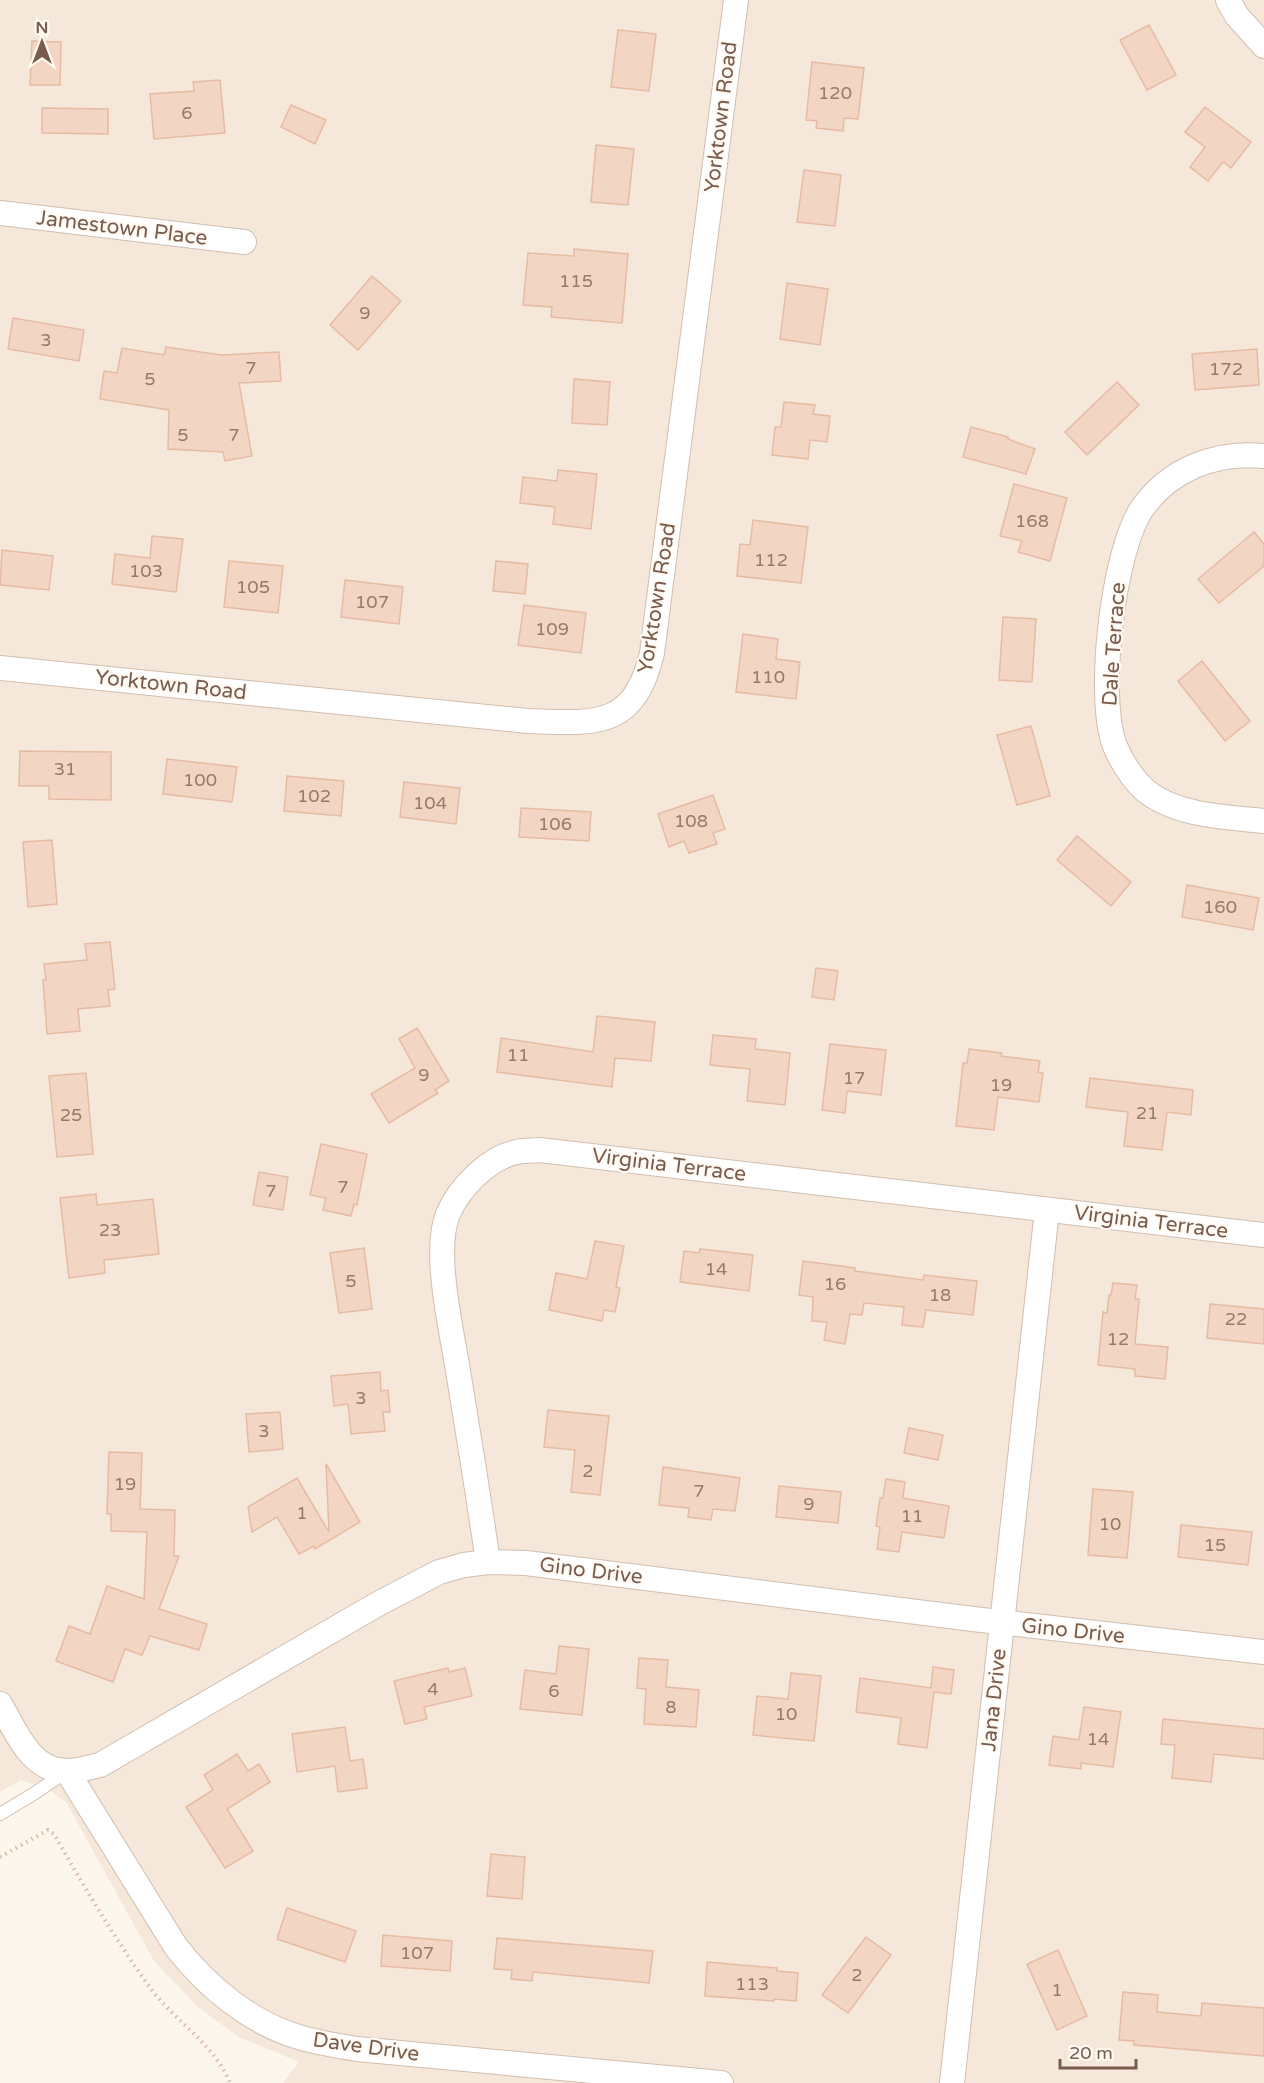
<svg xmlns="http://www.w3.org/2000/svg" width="1264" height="2083" font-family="'Varela Round',sans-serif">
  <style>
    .residential { fill: #f5e8da }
    .building { fill: #f3d5c3; stroke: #e6bba3; stroke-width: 1.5 }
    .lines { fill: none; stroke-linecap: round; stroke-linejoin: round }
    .service-casing { stroke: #d1beb0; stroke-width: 14 }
    .minor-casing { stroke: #d1beb0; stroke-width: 26 }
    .path { stroke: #d9b8a5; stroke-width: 4; stroke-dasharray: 1.5 4.5; stroke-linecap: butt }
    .service { stroke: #fff; stroke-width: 12 }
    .minor { stroke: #fff; stroke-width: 24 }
    .labels { text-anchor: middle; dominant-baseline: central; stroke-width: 4.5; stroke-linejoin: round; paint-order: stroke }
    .number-label { font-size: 18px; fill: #987a6a }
    .street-label { font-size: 21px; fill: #7a5c4d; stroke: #fffaf3 }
  </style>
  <rect width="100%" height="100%" fill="#fdf6ec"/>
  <!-- residential -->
  <path class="residential" d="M0 0H1264V2083H283L299 2062 239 2037 198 2007 154 1961 66 1802 48 1789 21 1780 0 1792Z"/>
  <!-- building -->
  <g class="building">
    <path d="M1149 25 1176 75 1147 90 1120 40Z"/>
    <path d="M618 30 656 34 649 91 611 87Z"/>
    <path d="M32 41 61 42 60 85H30Z"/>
    <path d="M812 62 864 68 858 119 844 118 843 131 816 128 817 121 806 120Z"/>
    <path d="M220 80 225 133 154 139 150 94 194 91 193 82Z"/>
    <path d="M291 105 326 120 315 144 281 127Z"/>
    <path d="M1205 107 1251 142 1231 168 1223 162 1208 181 1190 167 1205 147 1185 132Z"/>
    <path d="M42 108 108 109V134L42 133Z"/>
    <path d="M596 145 634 149 628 205 591 202Z"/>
    <path d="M804 170 841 175 835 226 797 222Z"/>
    <path d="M574 249 628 254 622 323 551 317 552 307 523 305 528 253 574 256Z"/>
    <path d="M372 276 401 301 358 350 330 325Z"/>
    <path d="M787 283 828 289 820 345 780 339Z"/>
    <path d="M13 318 84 330 79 361 8 349Z"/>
    <path d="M166 347 221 355 279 352 281 381 239 383 252 456 225 461 223 452 168 449 169 410 100 399 104 371 117 373 122 348 164 355Z"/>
    <path d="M1257 349 1259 385 1195 390 1192 354Z"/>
    <path d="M574 379 610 382 607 425 572 423Z"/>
    <path d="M1117 382 1139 405 1087 455 1065 432Z"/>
    <path d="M784 402 815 405 813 414 830 416 827 442 810 440 808 459 772 455 775 427H781Z"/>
    <path d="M971 427 1008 437V439L1035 449 1026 474 963 457Z"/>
    <path d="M558 470 597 474 591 529 553 524 555 507 520 503 523 477 557 481Z"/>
    <path d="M1014 484 1067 498 1050 561 1018 552 1022 541 1000 536Z"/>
    <path d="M753 520 808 527 801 583 737 576 740 544 750 545Z"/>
    <path d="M1254 532 1264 544V566L1219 603 1198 579Z"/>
    <path d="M152 536 183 539 176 592 112 584 115 554 150 558Z"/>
    <path d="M2 550 53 556 49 590 0 585Z"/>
    <path d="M229 561 283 566 278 613 224 607Z"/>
    <path d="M496 561 528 564 525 594 493 591Z"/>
    <path d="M345 580 403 587 399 624 341 617Z"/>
    <path d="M524 605 586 613 581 653 518 645Z"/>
    <path d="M1003 617 1036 619 1032 682 999 680Z"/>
    <path d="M743 634 778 639 776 659 800 662 796 699 736 692Z"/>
    <path d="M1202 661 1250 721 1225 741 1178 681Z"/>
    <path d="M1031 726 1050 796 1017 805 997 735Z"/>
    <path d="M20 751 111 752V800L49 799V786H19Z"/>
    <path d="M167 759 237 767 232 802 163 794Z"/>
    <path d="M287 776 344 781 341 816 284 811Z"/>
    <path d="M404 782 460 788 456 824 400 817Z"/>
    <path d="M713 795 725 829 713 833 717 844 689 853 684 841 669 847 658 814Z"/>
    <path d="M521 808 591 812 589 841 519 837Z"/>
    <path d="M1077 836 1131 882 1111 906 1057 860Z"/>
    <path d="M52 840 57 904 28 907 23 842Z"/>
    <path d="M1187 885 1259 898 1253 930 1182 917Z"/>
    <path d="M110 942 115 989 108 990 110 1006 78 1009 80 1031 47 1034 43 980H46L44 964 87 960 85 944Z"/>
    <path d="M816 968 838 971 834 1000 812 997Z"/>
    <path d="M597 1016 655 1022 651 1061 615 1058 612 1087 497 1072 501 1038 593 1052Z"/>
    <path d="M417 1028 449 1081 435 1090 438 1093 389 1123 371 1094 415 1068 399 1039Z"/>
    <path d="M713 1035 756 1039 755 1049 790 1053 785 1105 747 1101 750 1069 710 1065Z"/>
    <path d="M830 1044 886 1050 881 1095 847 1091 845 1113 822 1110Z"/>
    <path d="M969 1049 1002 1053 1001 1056 1040 1061 1038 1072 1043 1073 1039 1102 998 1097 994 1130 956 1126 963 1063H967Z"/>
    <path d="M86 1073 93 1154 57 1157 49 1076Z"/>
    <path d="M1090 1078 1193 1090 1191 1115 1167 1112 1162 1150 1124 1146 1128 1112 1086 1107Z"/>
    <path d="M321 1144 367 1154 357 1205 354 1204 351 1216 323 1210 326 1198 310 1195Z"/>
    <path d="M259 1172 288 1177 283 1210 253 1205Z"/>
    <path d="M96 1194 97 1205 153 1199 159 1254 104 1260 105 1273 69 1278 60 1198Z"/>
    <path d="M595 1241 624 1246 616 1287 620 1288 615 1312 604 1310 602 1321 549 1310 556 1273 587 1279Z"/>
    <path d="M364 1248 372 1309 339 1313 330 1253Z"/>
    <path d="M700 1249 753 1255 749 1291 680 1282 684 1251 699 1253Z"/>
    <path d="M803 1261 855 1268V1271L923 1280 924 1275 977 1281 973 1315 926 1310 923 1327 902 1325 904 1307 864 1303 862 1315 850 1314 845 1344 824 1340 827 1322 812 1321 813 1297 799 1295Z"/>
    <path d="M1113 1283 1137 1285 1135 1299H1139L1135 1344 1168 1347 1165 1379 1135 1376V1369L1098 1365 1103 1312 1107 1313 1109 1295H1111Z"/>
    <path d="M1210 1304 1264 1309V1344L1207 1338Z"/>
    <path d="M380 1372 381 1391 388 1390 390 1412H383L385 1431 351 1434 348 1404 334 1406 331 1376Z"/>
    <path d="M548 1410 609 1416 600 1495 571 1492 575 1450 544 1447Z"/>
    <path d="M280 1412 283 1449 249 1452 246 1414Z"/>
    <path d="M909 1428 943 1435 938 1460 904 1453Z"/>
    <path d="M109 1452 142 1453 140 1509 175 1510 174 1556H179L159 1609 207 1624 199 1650 150 1636 142 1655 125 1649 113 1682 56 1661 69 1626 90 1634 107 1586 144 1599 147 1532 111 1531V1514H107Z"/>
    <path d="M326 1464 360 1522 315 1549 314 1546 299 1554 277 1517 252 1532 248 1507 297 1478 329 1532Z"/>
    <path d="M663 1467 740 1478 735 1511 713 1509 711 1520 688 1517 689 1508 659 1505Z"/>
    <path d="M886 1479 905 1482 903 1498 949 1506 944 1538 902 1532 899 1552 877 1549 880 1527 876 1526 880 1498H883Z"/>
    <path d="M779 1486 841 1492 838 1523 776 1517Z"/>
    <path d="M1093 1489 1133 1492 1127 1558 1088 1555Z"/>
    <path d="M1181 1525 1252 1532 1248 1565 1178 1557Z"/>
    <path d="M559 1646 589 1649 582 1715 520 1709 525 1670 556 1674Z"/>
    <path d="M639 1658 668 1660 666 1687 699 1690 696 1727 644 1724 646 1689 637 1688Z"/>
    <path d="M933 1667 954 1670 951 1694 934 1692 927 1748 898 1744 901 1718 856 1712 860 1678 931 1688Z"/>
    <path d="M448 1668 449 1672 465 1668 472 1696 424 1707 427 1719 405 1724 394 1681Z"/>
    <path d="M791 1673 821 1676 814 1741 753 1735 757 1696 788 1699Z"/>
    <path d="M1084 1707 1121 1712 1113 1767 1081 1763V1769L1049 1765 1053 1736 1079 1740Z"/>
    <path d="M1163 1719 1264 1729V1759L1214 1754 1211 1782 1172 1778 1175 1745 1161 1744Z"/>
    <path d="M345 1727 350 1761 363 1759 367 1788 338 1792 335 1766 297 1772 292 1734Z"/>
    <path d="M237 1754 248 1771 259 1764 270 1782 227 1809 253 1851 225 1868 186 1807 213 1790 204 1775Z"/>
    <path d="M491 1854 525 1857 522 1899 487 1896Z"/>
    <path d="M287 1908 356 1931 345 1962 277 1939Z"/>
    <path d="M383 1935 452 1941 450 1971 381 1966Z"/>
    <path d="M866 1937 891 1955 848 2013 822 1995Z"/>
    <path d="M497 1938 653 1951 649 1983 533 1972 532 1981 511 1979 512 1970 494 1969Z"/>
    <path d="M1058 1950 1087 2016 1057 2030 1027 1964Z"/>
    <path d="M707 1962 777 1968V1971L798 1973 796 2001 774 1999V2001L705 1996Z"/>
    <path d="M1123 1992 1158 1995 1157 2012 1201 2016 1202 2003 1264 2008V2056L1134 2045V2041L1119 2040Z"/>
  </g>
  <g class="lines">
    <defs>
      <path id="service" d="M0 1814 35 1793 64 1773"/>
      <g id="minor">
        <path d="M1228 0 1237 16 1264 46"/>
        <path d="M0 213 244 242"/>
        <path d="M1264 456C1216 451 1169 469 1141 510 1113 554 1096 697 1115 746 1121 761 1133 780 1146 791 1177 816 1226 817 1264 821"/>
        <path d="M0 668 528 721C594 723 634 730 652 653L736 0"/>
        <path d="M488 1562C479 1500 469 1438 459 1377 453 1336 432 1252 448 1214 459 1188 489 1157 517 1152 525 1150 533 1151 540 1150L1264 1235"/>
        <path d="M0 1704C16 1731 30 1771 67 1771 78 1771 90 1767 100 1765L376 1605 439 1572 464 1565 488 1562 526 1563 973 1619 1264 1652"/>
        <path d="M67 1771 176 1947C208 1988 252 2024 302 2038 320 2043 338 2046 357 2049L721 2083"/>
        <path d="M952 2083 1047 1210"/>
      </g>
    </defs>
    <!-- service casing -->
    <use href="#service" class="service-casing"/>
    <!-- minor casing -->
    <use href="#minor" class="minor-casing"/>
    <!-- path -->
    <path class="path" d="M0 1857 48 1830 54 1834C84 1887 115 1939 151 1989 175 2021 215 2045 230 2083"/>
    <!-- service -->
    <use href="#service" class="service"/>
    <!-- minor -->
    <use href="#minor" class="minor"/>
  </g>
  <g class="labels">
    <!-- number labels -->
    <g class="number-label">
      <text x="835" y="93">120</text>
      <text x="187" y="113">6</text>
      <text x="576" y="281">115</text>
      <text x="365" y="313">9</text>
      <text x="46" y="340">3</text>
      <text x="251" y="368">7</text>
      <text x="1226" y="369">172</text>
      <text x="150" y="379">5</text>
      <text x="183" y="435">5</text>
      <text x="234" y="435">7</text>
      <text x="1032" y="521">168</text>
      <text x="771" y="560">112</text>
      <text x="146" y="571">103</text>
      <text x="253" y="587">105</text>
      <text x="372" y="602">107</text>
      <text x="552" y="629">109</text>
      <text x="768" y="677">110</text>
      <text x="65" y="769">31</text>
      <text x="200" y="780">100</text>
      <text x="314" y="796">102</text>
      <text x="430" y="803">104</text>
      <text x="691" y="821">108</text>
      <text x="555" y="824">106</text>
      <text x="1220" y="907">160</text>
      <text x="518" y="1055">11</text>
      <text x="424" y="1075">9</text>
      <text x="854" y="1078">17</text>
      <text x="1001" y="1085">19</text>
      <text x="1147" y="1113">21</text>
      <text x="71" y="1115">25</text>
      <text x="343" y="1187">7</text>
      <text x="271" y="1191">7</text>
      <text x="110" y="1230">23</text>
      <text x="716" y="1269">14</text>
      <text x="351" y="1281">5</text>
      <text x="835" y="1284">16</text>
      <text x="940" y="1295">18</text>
      <text x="1236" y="1319">22</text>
      <text x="1118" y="1339">12</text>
      <text x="361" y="1398">3</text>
      <text x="264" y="1431">3</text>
      <text x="588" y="1471">2</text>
      <text x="125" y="1484">19</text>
      <text x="699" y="1491">7</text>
      <text x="809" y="1504">9</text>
      <text x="302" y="1513">1</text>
      <text x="912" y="1516">11</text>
      <text x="1110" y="1524">10</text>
      <text x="1215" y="1545">15</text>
      <text x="433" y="1689">4</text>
      <text x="554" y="1691">6</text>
      <text x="671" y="1707">8</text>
      <text x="786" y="1714">10</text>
      <text x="1098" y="1739">14</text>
      <text x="417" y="1953">107</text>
      <text x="857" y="1975">2</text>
      <text x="752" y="1984">113</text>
      <text x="1057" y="1990">1</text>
    </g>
    <!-- street labels -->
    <g class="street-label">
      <text transform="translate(721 117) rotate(-83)">Yorktown Road</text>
      <text transform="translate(122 228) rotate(7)">Jamestown Place</text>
      <text transform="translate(657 598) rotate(-81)">Yorktown Road</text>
      <text transform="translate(1114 644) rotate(-86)">Dale Terrace</text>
      <text transform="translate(171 685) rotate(6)">Yorktown Road</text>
      <text transform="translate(669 1165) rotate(7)">Virginia Terrace</text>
      <text transform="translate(1151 1222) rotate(7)">Virginia Terrace</text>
      <text transform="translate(591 1571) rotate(7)">Gino Drive</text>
      <text transform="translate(1073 1631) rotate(6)">Gino Drive</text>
      <text transform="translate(994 1700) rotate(-84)">Jana Drive</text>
      <text transform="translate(366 2047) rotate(8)">Dave Drive</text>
    </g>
  </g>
  <!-- north arrow -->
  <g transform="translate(42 42)" stroke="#fffaf3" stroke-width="4.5" paint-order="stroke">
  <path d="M0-4.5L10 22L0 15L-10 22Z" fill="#7a5c4d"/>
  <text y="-9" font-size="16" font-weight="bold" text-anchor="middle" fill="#7a5c4d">N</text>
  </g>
  <!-- scale -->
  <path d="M1060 2059v9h76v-9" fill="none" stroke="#7a5c4d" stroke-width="3"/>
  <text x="1069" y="2059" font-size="18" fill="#7a5c4d" stroke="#fffaf3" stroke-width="4.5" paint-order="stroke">20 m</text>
</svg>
